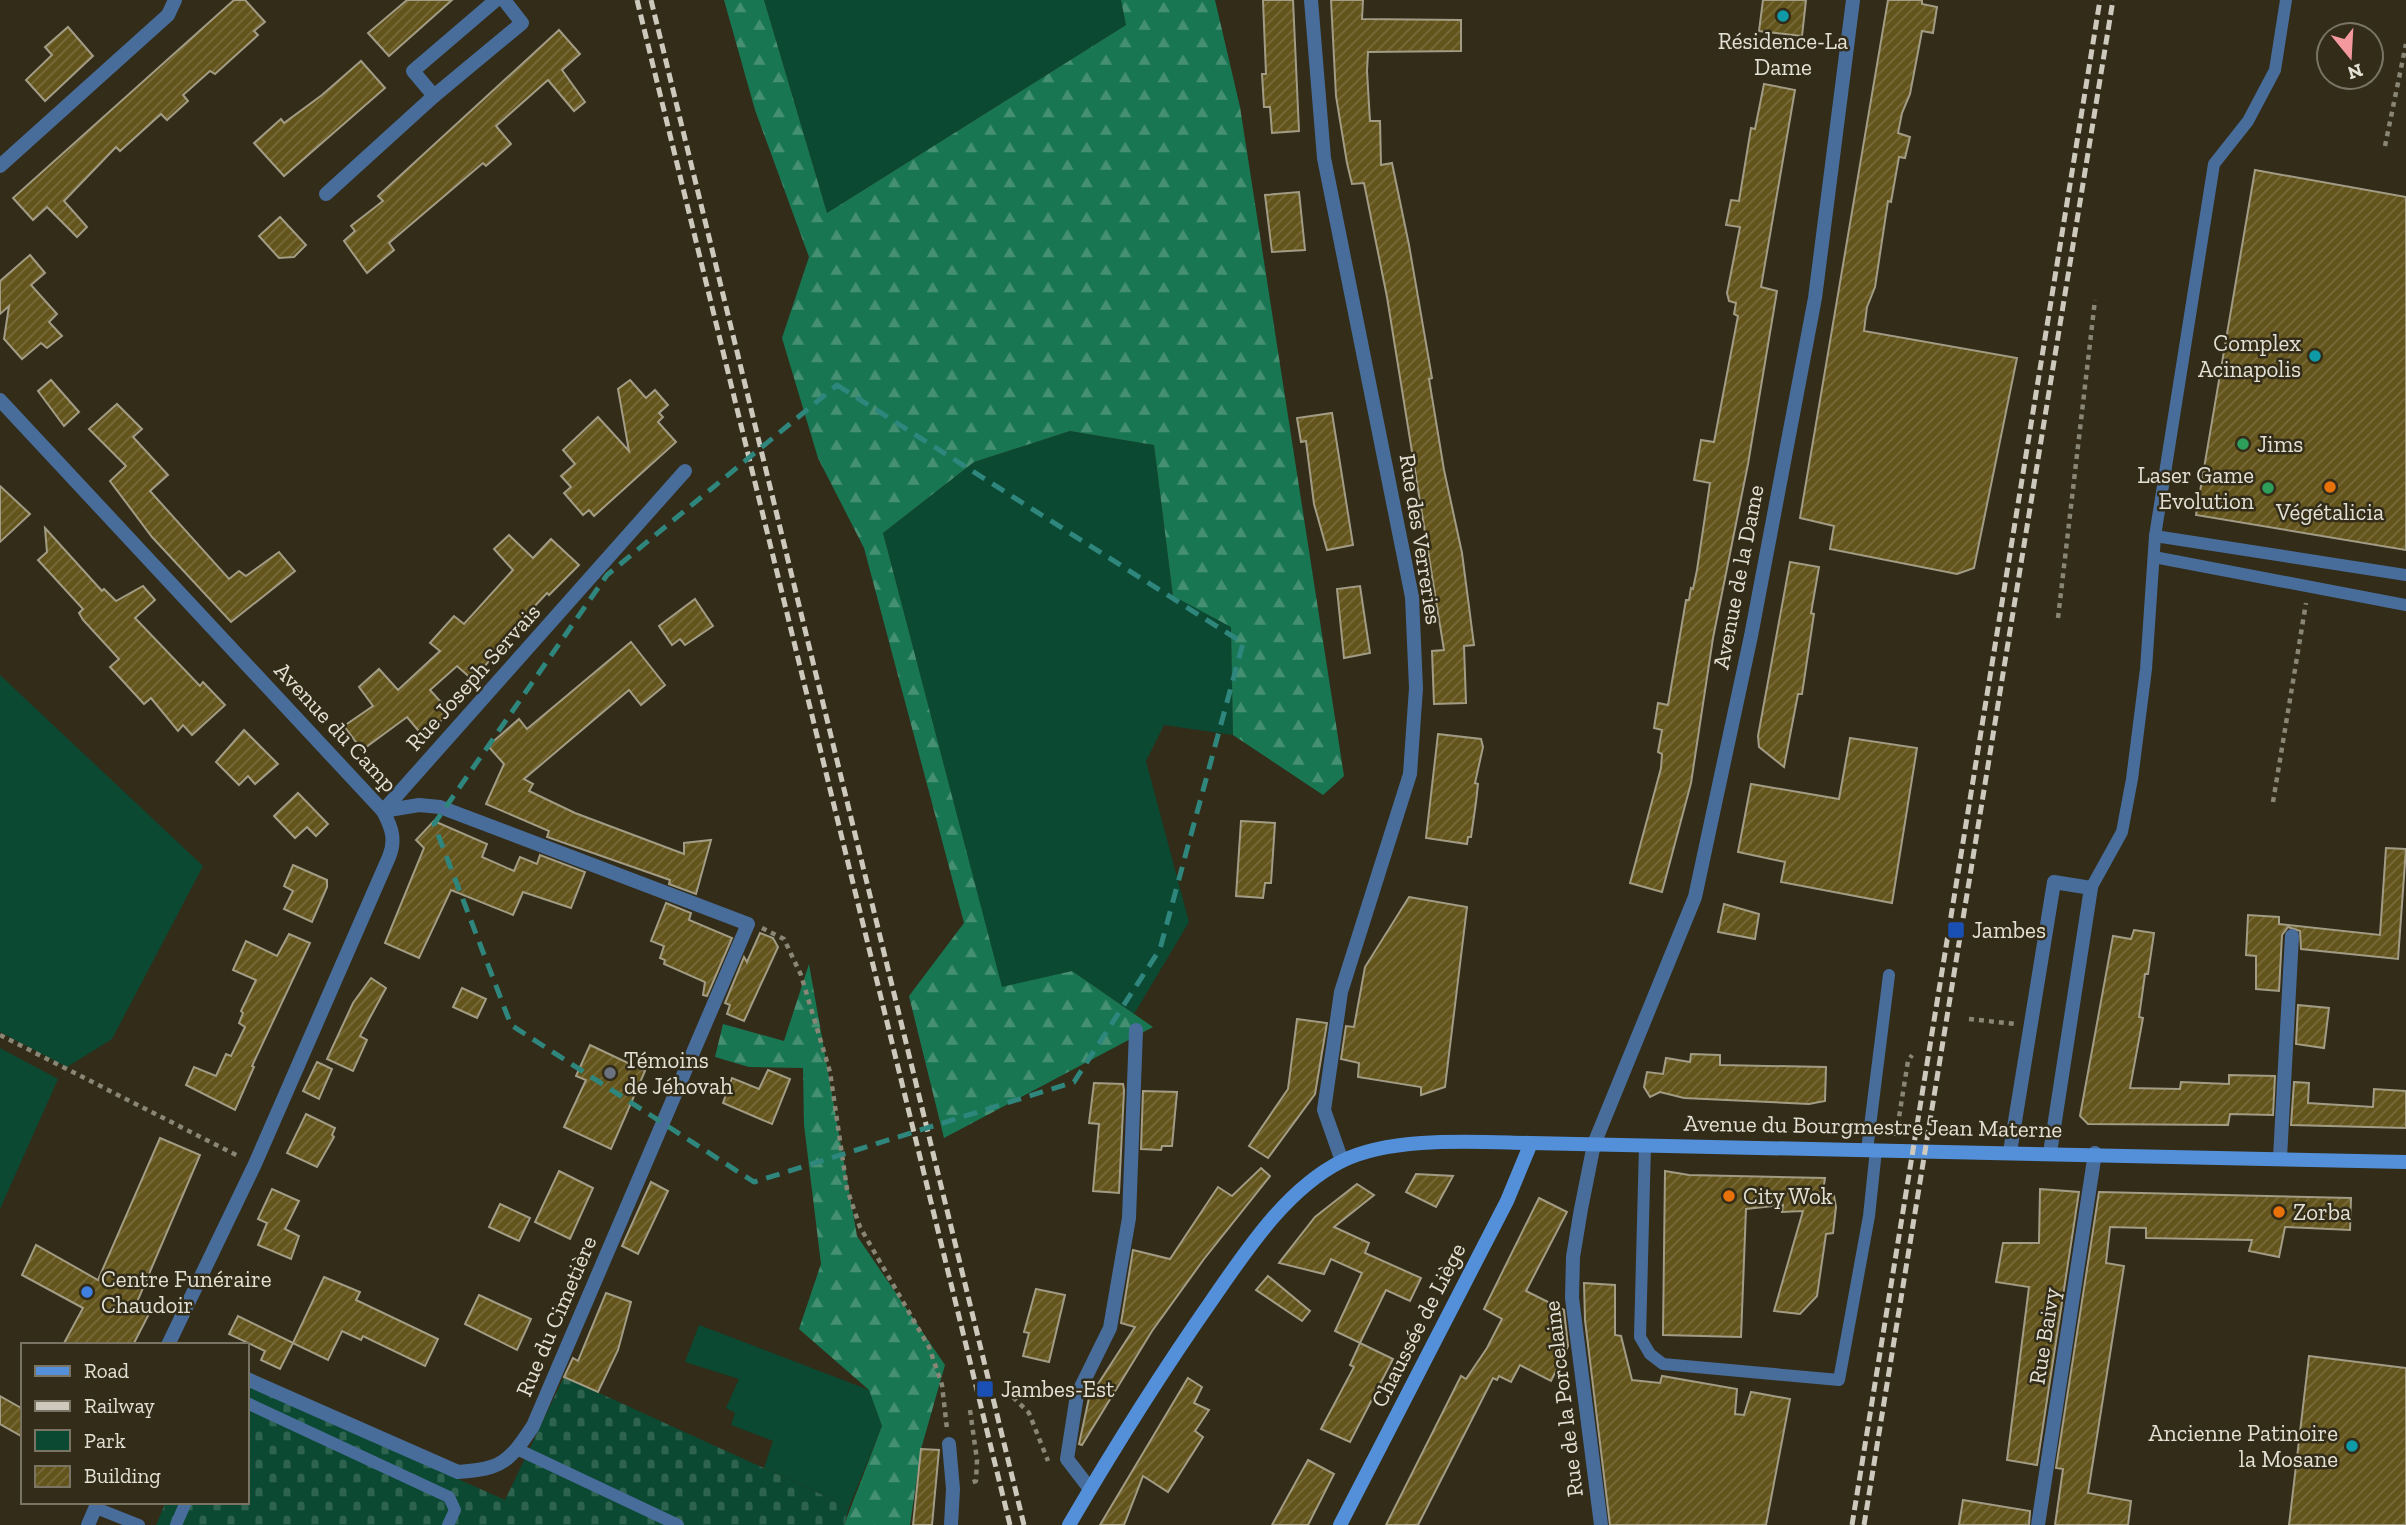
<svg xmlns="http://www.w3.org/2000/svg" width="2406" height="1525" font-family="'Zilla Slab',serif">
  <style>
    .green { fill: #0b4932 }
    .forest { fill: url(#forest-firs) }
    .cemetery { fill: url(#cemetery-stones) }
    .building { fill: url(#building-hatch); stroke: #a29c85; stroke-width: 2 }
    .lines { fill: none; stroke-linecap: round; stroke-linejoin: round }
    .path { stroke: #8a8676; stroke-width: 4.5; stroke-dasharray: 5 5; stroke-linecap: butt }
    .lane { stroke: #486d9a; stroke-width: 12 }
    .street { stroke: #486d9a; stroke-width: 14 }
    .secondary { stroke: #5490d9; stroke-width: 14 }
    .rail { stroke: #cdc9bd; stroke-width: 5; stroke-dasharray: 10 5; stroke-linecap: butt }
    .marked { fill: none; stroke: #2f867d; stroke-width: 5; stroke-dasharray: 14 9; stroke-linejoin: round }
    .culture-dot { fill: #0f9aa8; stroke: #322c19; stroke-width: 2.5 }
    .leisure-dot { fill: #2e9e5b; stroke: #322c19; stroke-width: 2.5 }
    .food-dot { fill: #e8710a; stroke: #322c19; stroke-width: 2.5 }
    .transit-dot { fill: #1a4fb4; stroke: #322c19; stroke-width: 2.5 }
    .worship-dot { fill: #6b7280; stroke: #322c19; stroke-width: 2.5 }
    .shop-dot { fill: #3f7fe0; stroke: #322c19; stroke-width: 2.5 }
    .labels { text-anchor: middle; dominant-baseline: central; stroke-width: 5; stroke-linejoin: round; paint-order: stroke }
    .poi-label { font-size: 23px; fill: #e3e0d4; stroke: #322c19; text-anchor: start }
    .street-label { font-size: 23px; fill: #e3e0d4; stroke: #322c19 }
  </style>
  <defs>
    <pattern id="forest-firs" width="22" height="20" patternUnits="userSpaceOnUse" patternTransform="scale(1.75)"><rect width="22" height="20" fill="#197653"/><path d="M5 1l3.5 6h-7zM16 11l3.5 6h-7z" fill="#459073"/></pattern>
    <pattern id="cemetery-stones" width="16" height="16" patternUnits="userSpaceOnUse" patternTransform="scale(1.75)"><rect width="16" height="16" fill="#0b4932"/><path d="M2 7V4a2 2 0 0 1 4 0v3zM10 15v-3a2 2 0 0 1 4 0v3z" fill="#2e634f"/></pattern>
    <pattern id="building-hatch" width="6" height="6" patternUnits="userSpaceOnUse" patternTransform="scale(1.75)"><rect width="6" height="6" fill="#63541c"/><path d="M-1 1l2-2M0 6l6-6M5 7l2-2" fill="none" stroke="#796c3c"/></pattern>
  </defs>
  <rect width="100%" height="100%" fill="#322c19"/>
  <!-- green -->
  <g class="green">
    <path d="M764 0H1121L1126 25 827 213Z"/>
    <path d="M1070 431 1154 445 1173 596 1231 626 1233 735 1164 725 1146 761 1189 922 1134 1014 1072 971 1002 988 883 533 974 462Z"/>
    <path d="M0 675 203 866 112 1039 67 1067 0 1032Z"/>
    <path d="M0 1048 58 1079 0 1209Z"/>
    <path d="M699 1325 869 1390 882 1426 849 1507 764 1468 773 1441 731 1425 735 1413 726 1408 739 1379 685 1362Z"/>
  </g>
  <!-- forest -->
  <g class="forest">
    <path d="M724 0H764L827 213 1126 25 1121 0H1215L1240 107 1344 776 1323 795 1233 735 1231 627 1173 596 1154 445 1070 431 974 462 883 533 1002 987 1072 971 1153 1027 944 1138 909 996 964 923 864 548 818 458 782 338 809 257 755 110Z"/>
    <path d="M809 964 857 1236 945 1365 921 1449 910 1525H844L882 1426 869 1390 799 1329 821 1264 804 1125 803 1068 749 1067 715 1057 723 1024 784 1041Z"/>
  </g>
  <!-- cemetery -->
  <path class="cemetery" d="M564 1377 849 1507 844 1525H156L166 1502H247V1385L505 1500Z"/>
  <!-- building -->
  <g class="building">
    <path d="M234 0H245L265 22 254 31 258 35 215 74 210 71 183 95 188 101 167 120 161 114 120 151 116 147 64 201 87 227 77 237 47 207 33 220 13 198Z"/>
    <path d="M407 0H452L389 56 368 33Z"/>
    <path d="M1263 0H1293L1299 131 1272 133 1270 107H1264L1262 74H1266Z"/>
    <path d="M1331 0H1363L1362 19 1461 20V51L1368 52 1367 71 1370 121H1380L1381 165 1392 163 1409 245 1432 378 1429 379 1444 470 1462 553 1474 645 1464 646 1466 703 1434 704 1432 651 1444 650 1387 297 1364 183 1352 184 1347 163 1336 96Z"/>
    <path d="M1763 0H1806L1802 36 1759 31Z"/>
    <path d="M1888 0H1922V4L1937 7 1933 33 1922 31 1910 94 1902 113 1898 133 1910 137 1905 158 1899 157 1891 202 1888 201 1875 287 1867 307 1864 331 2017 358 1974 568 1957 574 1830 549 1834 526 1800 518Z"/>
    <path d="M68 27 93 56 45 101 26 80 52 55 45 47Z"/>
    <path d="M559 30 580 54 562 70 585 102 574 111 548 80 496 126 511 144 486 166 483 163 389 243 394 250 367 273 344 241 355 231 351 226 383 201 378 196Z"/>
    <path d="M361 61 385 88 284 176 254 143 281 119 284 123 322 95Z"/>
    <path d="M1764 84 1795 90 1761 287 1777 291 1748 464 1713 638 1691 783 1662 892 1630 883 1661 768 1662 754 1658 752 1662 730 1654 728 1658 703 1668 705 1686 600H1689L1691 588 1693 589 1697 570 1710 483 1694 480 1701 440 1714 442 1738 316 1734 314 1736 303 1729 301 1727 293 1740 227 1726 225 1731 200 1739 201 1751 128 1755 129Z"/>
    <path d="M2255 170 2406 197V550L2196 515Z"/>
    <path d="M1299 192 1305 250 1272 252 1265 195Z"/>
    <path d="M280 217 306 245 294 257 279 258 259 236Z"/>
    <path d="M30 255 45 273 31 285 57 314 49 322 62 336 47 348 41 343 22 359 4 339 9 306 0 314V281Z"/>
    <path d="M51 380 79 412 64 426 38 391Z"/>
    <path d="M630 380 646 398 655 390 668 405 659 413 663 417 658 422 676 442 594 516 589 510 583 515 564 493 571 487 561 476 575 464 563 450 598 417 629 451 618 389Z"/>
    <path d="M117 404 142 429 133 437 168 475 150 491 229 579 239 571 246 576 279 552 295 571 231 622 152 537 110 481 126 466 89 429Z"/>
    <path d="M1332 413 1353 545 1327 550 1314 504 1306 441 1301 442 1297 418Z"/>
    <path d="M0 486 30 514 0 542Z"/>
    <path d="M45 528 102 591 104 589 116 601 143 586 155 600 135 618 200 686 203 682 225 705 192 735 183 725 178 731 151 698 144 704 110 667 119 659 83 620 79 613 83 609 38 560 47 552Z"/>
    <path d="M509 535 533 558 551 539 579 565 549 595 547 593 486 658 489 661 473 680 457 666 430 690 449 711 442 720 423 736 407 717 362 750 344 726 373 706 359 687 379 669 398 690 440 651 430 643 454 616 464 624 513 570 494 549Z"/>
    <path d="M1790 562 1819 567 1811 613 1814 614 1802 694H1798L1784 767 1759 747 1758 736Z"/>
    <path d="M1360 586 1370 653 1344 658 1337 589Z"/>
    <path d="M695 599 713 626 685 645 680 639 672 645 659 626Z"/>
    <path d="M631 642 665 685 641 705 629 690 524 779 533 784 529 791 575 813 684 854V843L711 840 696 894 669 884 670 880 547 837 549 831 486 804 504 764 488 746 519 719 527 729Z"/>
    <path d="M244 730 278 764 255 784 248 776 239 785 216 762Z"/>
    <path d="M1438 734 1481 739 1483 747 1475 783 1478 784 1476 802 1471 837H1468L1467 844 1426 838Z"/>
    <path d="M1850 738 1917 748 1892 903 1781 882 1785 862 1738 852 1751 784 1839 799Z"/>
    <path d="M298 793 328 824 316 836 307 827 295 838 274 816Z"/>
    <path d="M434 821 487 844 482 857 514 871 520 857 537 864 540 855 585 872 571 908 523 892 513 915 451 890 419 958 385 943 424 848 416 840Z"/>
    <path d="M1241 821 1275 823 1271 883H1265L1263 898 1236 896Z"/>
    <path d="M2386 848 2406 849 2398 959 2301 949 2300 931 2288 927 2282 935 2279 991 2256 989V956L2246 955 2248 915 2279 917V924L2380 935Z"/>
    <path d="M293 865 327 880V887L312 922 284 909 293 891 284 886Z"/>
    <path d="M1409 897 1467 907 1445 1087 1421 1095V1087L1358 1077 1359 1063 1341 1059 1346 1026 1354 1027 1365 967Z"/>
    <path d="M666 903 691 913 689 920 732 938 707 996 703 995 705 982 664 964 665 960 660 958 664 946 651 941Z"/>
    <path d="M1724 904 1759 914 1755 939 1718 932Z"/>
    <path d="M2134 930 2154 933 2148 974H2145L2139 1017 2143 1018 2130 1088 2180 1089 2181 1082 2229 1084V1075L2275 1076 2273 1115 2230 1114 2228 1125 2088 1124 2080 1116 2113 936 2131 939Z"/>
    <path d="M760 933 773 938 778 947 744 1021 727 1014 730 1005 725 1003 744 957 747 962Z"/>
    <path d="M289 934 310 943 252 1066 254 1067 235 1110 186 1085 194 1067 216 1076 226 1054 231 1056 245 1027 239 1023 243 1013 241 1011 256 980 233 970 246 941 277 956Z"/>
    <path d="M371 978 386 988 360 1036 367 1040 353 1071 327 1059 353 1003Z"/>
    <path d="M462 988 486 999 477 1018 453 1007Z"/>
    <path d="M2298 1005 2329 1008 2324 1048 2296 1044Z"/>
    <path d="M1297 1019 1327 1023 1315 1094 1268 1158 1249 1146 1288 1089Z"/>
    <path d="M590 1045 645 1071 611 1149 564 1127 586 1080 576 1076Z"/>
    <path d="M1691 1054 1720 1055V1065L1826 1067 1825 1101 1809 1104 1684 1098 1660 1092 1650 1097 1644 1087 1647 1072 1663 1074 1666 1058 1690 1062Z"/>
    <path d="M317 1062 332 1069 319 1099 303 1091Z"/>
    <path d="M768 1070 790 1079 772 1124 723 1103 732 1078 759 1089Z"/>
    <path d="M2294 1082 2309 1083 2308 1103 2373 1107 2374 1089 2406 1091V1128L2291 1125Z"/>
    <path d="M1094 1083 1123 1084 1124 1090 1119 1193 1093 1191 1099 1124 1089 1123Z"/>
    <path d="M1143 1091 1177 1092 1172 1146H1162L1161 1150 1141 1149Z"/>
    <path d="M306 1114 335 1128 332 1135 334 1137 317 1167 287 1153Z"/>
    <path d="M160 1138 200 1155 137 1302 151 1310 133 1345H63L83 1308 22 1275 36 1245 98 1280Z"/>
    <path d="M1261 1168 1270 1176 1204 1259 1152 1331 1082 1445 1079 1444 1089 1398 1135 1327 1121 1323 1133 1250 1170 1259 1218 1187 1232 1196Z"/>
    <path d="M559 1171 593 1188 570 1239 535 1222Z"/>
    <path d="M1665 1171 1689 1175 1825 1178 1823 1192 1834 1196 1836 1207 1833 1233 1826 1234 1817 1296 1800 1314 1774 1311 1803 1211 1782 1212 1783 1205 1746 1209 1741 1337 1663 1335Z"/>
    <path d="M1416 1174 1453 1176 1436 1207 1406 1192Z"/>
    <path d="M651 1182 668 1191 638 1254 622 1246Z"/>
    <path d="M1357 1184 1374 1195 1334 1227 1369 1243 1365 1253 1421 1278 1410 1301 1386 1290 1360 1343 1335 1331 1362 1273 1331 1259 1324 1274 1279 1263 1315 1217Z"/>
    <path d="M272 1189 299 1201 285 1229 299 1236 291 1259 258 1245 267 1223 258 1219Z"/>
    <path d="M2040 1189 2079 1192 2037 1465 2007 1460 2029 1287 1996 1282 2003 1243H2039Z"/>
    <path d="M2099 1192 2351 1198 2350 1230 2285 1227 2279 1257 2249 1251 2252 1240 2146 1238V1228L2110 1227 2106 1263 2124 1266 2088 1493 2131 1501 2128 1525H2055L2063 1469 2056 1468Z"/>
    <path d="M1539 1198 1567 1212 1526 1291 1564 1310 1568 1346 1551 1381 1520 1365 1511 1382 1499 1376 1497 1380 1493 1378 1418 1525H1386L1461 1376 1466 1379 1487 1348 1502 1319 1484 1309Z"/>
    <path d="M500 1204 530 1218 519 1241 489 1227Z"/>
    <path d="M1268 1276 1310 1311 1302 1321 1256 1290Z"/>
    <path d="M324 1277 360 1292 356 1300 438 1339 425 1366 363 1336 361 1340 342 1331 328 1360 293 1343 280 1369 261 1360 265 1351 229 1334 238 1316 293 1343Z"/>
    <path d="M1584 1283 1615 1285V1335L1621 1336 1632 1380 1660 1383 1662 1376 1737 1389 1735 1414 1744 1415 1751 1392 1790 1399 1766 1525H1610L1585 1320Z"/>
    <path d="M1036 1289 1065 1295 1049 1362 1023 1356 1029 1333 1024 1332Z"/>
    <path d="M606 1293 631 1302 618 1350 598 1392 564 1377 573 1358 578 1361Z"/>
    <path d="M479 1295 531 1319 517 1350 465 1324Z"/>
    <path d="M1360 1343 1393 1359 1350 1442 1321 1429 1354 1367 1350 1365Z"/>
    <path d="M2309 1356 2406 1368V1525H2289Z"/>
    <path d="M1188 1378 1202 1387 1194 1403 1209 1410 1195 1431 1203 1437 1168 1492 1143 1476 1124 1525H1100Z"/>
    <path d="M0 1396 23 1409V1437L0 1424Z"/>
    <path d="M921 1449 939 1450 932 1525H913Z"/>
    <path d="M1308 1460 1334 1474 1308 1525H1272Z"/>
    <path d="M1963 1500 2030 1511 2029 1525H1959Z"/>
  </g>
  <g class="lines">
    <!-- path -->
    <g class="path">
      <path d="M2385 146 2406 44"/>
      <path d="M2058 618 2095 300"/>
      <path d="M2273 802 2306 603"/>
      <path d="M762 928 784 939 801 975 830 1072 847 1189 860 1227 929 1347 942 1385 947 1429"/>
      <path d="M1969 1019 2016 1024"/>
      <path d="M0 1035 240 1157"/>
      <path d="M1896 1136 1908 1061 1912 1055"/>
      <path d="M1006 1390 1029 1413 1048 1461"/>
      <path d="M970 1410 977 1460 976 1481 970 1483"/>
    </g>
    <!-- lane -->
    <g class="lane">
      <path d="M2155 536 2406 575"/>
      <path d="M2154 557 2406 605"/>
      <path d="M2091 888 2122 832 2132 779 2146 669 2155 536 2214 164 2248 121 2275 70 2286 0"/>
      <path d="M1645 1145 1640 1337 1650 1354 1663 1364 1839 1380 1869 1216 1876 1150"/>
      <path d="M1867 1150 1889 975"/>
      <path d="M247 1403 449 1497 455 1510 448 1525"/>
      <path d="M517 1449 678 1525"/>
      <path d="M96 1508 139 1525"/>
      <path d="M176 1525 186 1502"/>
    </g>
    <!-- street -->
    <g class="street">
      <path d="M496 0 413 71 434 96 522 23 504 0"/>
      <path d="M1311 0 1324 158 1412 597 1416 688 1410 774 1341 992 1324 1110 1342 1161"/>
      <path d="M0 166 168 15 175 0"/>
      <path d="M326 194 434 96"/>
      <path d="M0 400 383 811C392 828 396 840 389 857L255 1164 168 1345"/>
      <path d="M383 811 685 471"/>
      <path d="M2010 1152 2054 882 2091 888 2050 1153"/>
      <path d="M2280 1158 2292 936"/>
      <path d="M247 1379 458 1472C502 1469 509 1462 533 1426L748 924 440 807 419 805 383 811"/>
      <path d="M949 1444 953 1489 951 1525"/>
      <path d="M1090 1489 1067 1459 1077 1395 1110 1328 1129 1218 1136 1030"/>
      <path d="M88 1525 98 1502"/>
      <path d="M1601 1525 1572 1298 1573 1257 1581 1209 1594 1144 1695 897 1751 636 1815 298 1853 0"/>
      <path d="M2038 1525 2095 1153"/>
    </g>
    <!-- secondary -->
    <g class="secondary">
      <path d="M1069 1525C1114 1448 1161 1373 1212 1300 1246 1251 1286 1189 1342 1161 1392 1136 1475 1142 1531 1143L2406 1162"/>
      <path d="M1340 1525 1507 1201 1531 1143"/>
    </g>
    <!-- rail -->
    <g class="rail">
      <path d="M637 0 1010 1525"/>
      <path d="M651 0 1024 1525"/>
      <path d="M1852 1525 2100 0"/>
      <path d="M1864 1525 2113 0"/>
    </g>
  </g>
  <!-- marked area -->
  <path class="marked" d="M837 385 1243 643 1160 949 1074 1082 754 1182 511 1025 434 824 607 575Z"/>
  <!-- markers -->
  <g class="culture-dot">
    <circle cx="1783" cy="16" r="7"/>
    <circle cx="2315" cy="356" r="7"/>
    <circle cx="2352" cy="1446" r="7"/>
  </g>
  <g class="leisure-dot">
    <circle cx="2243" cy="444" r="7"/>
    <circle cx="2268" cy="488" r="7"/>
  </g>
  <g class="food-dot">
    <circle cx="2330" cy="487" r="7"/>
    <circle cx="1729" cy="1196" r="7"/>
    <circle cx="2279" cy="1212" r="7"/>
  </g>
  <g class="transit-dot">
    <rect x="1947" y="921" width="18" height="18" rx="3.5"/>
    <rect x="976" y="1380" width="18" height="18" rx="3.5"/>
  </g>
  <circle class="worship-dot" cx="610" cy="1073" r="7"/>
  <circle class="shop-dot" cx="87" cy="1292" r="7"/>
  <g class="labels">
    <!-- poi labels -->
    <g class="poi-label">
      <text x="1783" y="41" text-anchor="middle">Résidence-La<tspan x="1783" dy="26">Dame</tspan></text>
      <text x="2301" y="343" text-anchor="end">Complex<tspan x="2301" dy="26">Acinapolis</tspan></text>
      <text x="2257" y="444">Jims</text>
      <text x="2254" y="475" text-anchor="end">Laser Game<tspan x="2254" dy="26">Evolution</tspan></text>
      <text x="2330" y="512" text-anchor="middle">Végétalicia</text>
      <text x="1972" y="930">Jambes</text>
      <text x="624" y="1060">Témoins<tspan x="624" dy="26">de Jéhovah</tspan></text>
      <text x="1743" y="1196">City Wok</text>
      <text x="2293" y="1212">Zorba</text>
      <text x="101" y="1279">Centre Funéraire<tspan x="101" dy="26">Chaudoir</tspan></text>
      <text x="1001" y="1389">Jambes-Est</text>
      <text x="2338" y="1433" text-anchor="end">Ancienne Patinoire<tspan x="2338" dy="26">la Mosane</tspan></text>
    </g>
    <!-- street labels -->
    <g class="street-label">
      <text transform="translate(1421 539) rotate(81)">Rue des Verreries</text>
      <text transform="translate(1738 577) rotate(-79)">Avenue de la Dame</text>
      <text transform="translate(473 677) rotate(-48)">Rue Joseph Servais</text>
      <text transform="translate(336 727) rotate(47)">Avenue du Camp</text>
      <text transform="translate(1873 1126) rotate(1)">Avenue du Bourgmestre Jean Materne</text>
      <text transform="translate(556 1316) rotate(-67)">Rue du Cimetière</text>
      <text transform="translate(1418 1325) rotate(-63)">Chaussée de Liège</text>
      <text transform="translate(2044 1336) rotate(-81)">Rue Baivy</text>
      <text transform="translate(1563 1399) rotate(-97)">Rue de la Porcelaine</text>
    </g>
  </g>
  <!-- legend -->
  <rect x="21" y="1343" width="228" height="161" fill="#322c19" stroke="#797464" stroke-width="2"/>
  <rect x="35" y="1366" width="35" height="10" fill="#5490d9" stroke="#797464" stroke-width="2"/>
  <text x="84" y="1378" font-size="21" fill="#e3e0d4">Road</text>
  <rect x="35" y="1401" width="35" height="10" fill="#cdc9bd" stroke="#797464" stroke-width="2"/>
  <text x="84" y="1413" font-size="21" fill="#e3e0d4">Railway</text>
  <rect x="35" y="1430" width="35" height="21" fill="#0b4932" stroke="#797464" stroke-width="2"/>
  <text x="84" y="1448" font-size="21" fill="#e3e0d4">Park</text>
  <rect x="35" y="1466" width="35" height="21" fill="url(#building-hatch)" stroke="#797464" stroke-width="2"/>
  <text x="84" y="1483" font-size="21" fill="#e3e0d4">Building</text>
  <!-- north arrow -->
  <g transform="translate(2350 56) rotate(162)"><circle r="33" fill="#322c19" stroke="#797464" stroke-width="2"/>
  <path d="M0-5L12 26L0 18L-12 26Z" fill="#f49a9f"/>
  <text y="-10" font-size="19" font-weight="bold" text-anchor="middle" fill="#e3e0d4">N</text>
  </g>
</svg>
